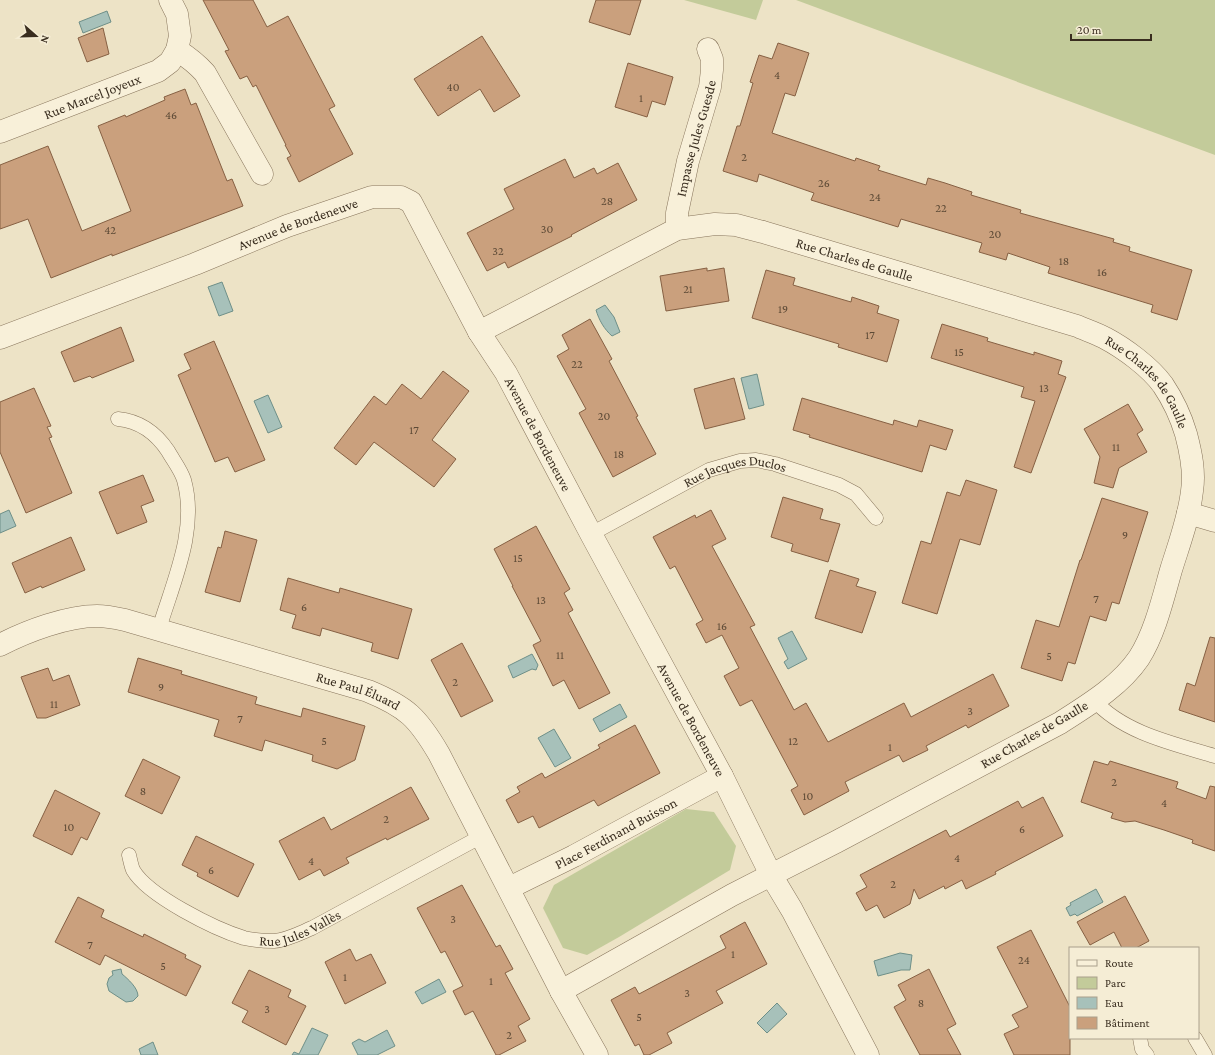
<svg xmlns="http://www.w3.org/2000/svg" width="1215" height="1055" font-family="'Crimson Pro',serif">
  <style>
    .green { fill: #c3cb9a }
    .water { fill: #a7c1ba; stroke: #6e8f88 }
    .building { fill: #caa07d; stroke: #866043 }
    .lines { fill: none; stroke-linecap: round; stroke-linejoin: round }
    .lane-casing { stroke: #88755c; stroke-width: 15 }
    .street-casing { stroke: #88755c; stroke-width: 23 }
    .lane { stroke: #f8f0d9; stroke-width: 14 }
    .street { stroke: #f8f0d9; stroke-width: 22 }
    .labels { text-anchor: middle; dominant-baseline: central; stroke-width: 3; stroke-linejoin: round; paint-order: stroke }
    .number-label { font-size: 12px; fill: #5d4a36 }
    .street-label { font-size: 14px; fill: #392d1f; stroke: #f5edd5 }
  </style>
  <rect width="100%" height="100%" fill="#ede3c6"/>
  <!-- green -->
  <g class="green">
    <path d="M684 0H763L756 20Z"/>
    <path d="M796 0H1215V155Z"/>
    <path d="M686 809 714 812 736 846 730 870 619 937 587 955 563 948 543 908 554 885Z"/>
  </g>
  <!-- water -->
  <g class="water">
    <path d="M107 11 111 22 83 33 79 22Z"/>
    <path d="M222 282 233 311 219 316 208 287Z"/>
    <path d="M605 305 614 317 620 332 612 336C604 329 599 320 596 310Z"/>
    <path d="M757 374 764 405 749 409 741 378Z"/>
    <path d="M268 395 282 427 268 433 254 401Z"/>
    <path d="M9 510 16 526 0 533V514Z"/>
    <path d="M792 631 807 659 788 669 784 662 788 659 778 638Z"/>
    <path d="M532 654 538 665 536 670 532 669 513 678 508 666Z"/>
    <path d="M620 704 627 717 600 732 593 719Z"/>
    <path d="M554 729 571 758 555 767 538 738Z"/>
    <path d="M1096 889 1103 902 1077 916 1075 914 1070 916 1066 908 1071 905 1070 903Z"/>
    <path d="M900 953 912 955 910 970H901L878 976 874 961Z"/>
    <path d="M121 969 122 974C128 979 138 988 138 996L133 1001 126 1002 109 991 107 984 109 978 113 975 112 971Z"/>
    <path d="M439 979 446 992 422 1004 415 992Z"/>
    <path d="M777 1003 787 1014 767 1033 757 1023Z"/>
    <path d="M312 1028 328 1035 318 1055H292L294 1052 299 1054Z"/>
    <path d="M387 1030 395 1046 377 1055H358L352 1043 359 1039 365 1042Z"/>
    <path d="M153 1042 158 1055H141L139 1049Z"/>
  </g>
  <!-- building -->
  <g class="building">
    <path d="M203 0H253L267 27 288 16 335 106 329 109 353 154 299 182 287 158 291 156 285 145H286L256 85 253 87 247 76 240 79 225 51 229 50Z"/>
    <path d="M596 0H641L630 35 589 22Z"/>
    <path d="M103 28 109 54 87 62 78 38Z"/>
    <path d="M482 36 520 96 494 112 480 89 438 116 414 79Z"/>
    <path d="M778 43 809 53 795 96 785 93 772 133 855 161 856 158 880 166 878 170 926 185 928 178 945 183 972 192 971 195 1021 210 1020 213 1114 239 1113 242 1130 247 1129 251 1192 270 1177 320 1151 312 1153 305 1048 273 1050 267 1008 253 1006 260 979 252 982 243 901 219 898 227 811 200 814 193 759 174 757 182 723 171 737 126H740L753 83 750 82 759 55 772 59Z"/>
    <path d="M628 63 673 77 665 105 652 101 647 117 615 107Z"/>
    <path d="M185 89 191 105 196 103 227 181 232 179 243 206 112 256V254L51 278 28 219 0 229V165L48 146 82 231 131 211 98 126 125 115 126 117 165 100 164 97Z"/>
    <path d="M565 159 574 178 594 168 597 174 618 163 637 200 571 235 572 236 508 268 505 262 487 271 467 233 514 209 504 189Z"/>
    <path d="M707 268V271L724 268 729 301 666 311 660 276Z"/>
    <path d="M766 270 795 278 793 285 851 302 852 297 879 306 877 313 899 320 887 362 838 347 839 344 752 318Z"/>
    <path d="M590 319 612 359 609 361 638 416 636 417 656 454 613 477 579 413 586 409 557 356 569 349 562 335Z"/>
    <path d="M942 324 988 338 987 341 1034 355V352L1062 361 1058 374 1066 377 1031 473 1014 467 1035 401 1021 397 1024 387 931 358Z"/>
    <path d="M121 327 134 361 92 378 90 376 74 382 61 352Z"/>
    <path d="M214 341 265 460 235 472 228 457 215 462 178 375 191 369 184 354Z"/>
    <path d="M443 371 469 391 432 440 456 459 434 487 374 442 356 465 334 448 374 396 386 405 402 384 421 399Z"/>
    <path d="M734 378 745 419 705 429 694 389Z"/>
    <path d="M34 388 51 426 47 427 52 437 49 438 72 493 26 513 0 452V402Z"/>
    <path d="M802 398 893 425 894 420 917 427 919 420 953 430 946 450 930 445 922 472 809 437 810 435 793 430Z"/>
    <path d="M1128 404 1143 430 1137 434 1147 452 1119 468 1113 488 1094 483 1100 457 1084 429Z"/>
    <path d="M143 475 154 501 141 506 147 522 117 534 99 492Z"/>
    <path d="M966 480 997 490 980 545 960 539 937 614 902 603 921 541 931 544 947 492 960 496Z"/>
    <path d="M783 497 823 509 820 519 840 524 828 562 791 551 793 544 771 537Z"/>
    <path d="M1102 498 1148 512 1119 604 1112 602 1106 621 1090 616 1075 664 1068 662 1062 681 1021 668 1036 620 1059 627 1080 560H1081Z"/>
    <path d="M711 510 726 539 712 546 755 625 750 627 794 710 806 703 828 742 904 703 911 717 993 674 1009 706 968 728 966 725 926 746 928 750 903 762 899 755 845 782 849 791 804 815 791 790 798 786 752 700 740 706 724 676 739 668 722 635 706 643 696 624 703 620 675 566 670 569 653 537 695 515 696 518Z"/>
    <path d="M536 526 570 589 564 593 573 610 568 613 610 693 579 709 564 680 553 686 533 645 541 641 512 586H513L494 549Z"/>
    <path d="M225 531 257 540 240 602 205 592 218 547 221 548Z"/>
    <path d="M71 537 85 570 42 588 41 586 25 593 12 563Z"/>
    <path d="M830 570 859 579 856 586 876 592 862 633 815 618Z"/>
    <path d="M288 578 339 593 340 588 412 609 398 659 371 651 373 643 322 628 320 636 292 628 296 615 280 610Z"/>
    <path d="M1210 637 1215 638V722L1179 710 1187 683 1195 686Z"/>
    <path d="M462 643 493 701 461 717 431 660Z"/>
    <path d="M138 658 182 671 181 674 257 697 255 704 301 717 303 708 365 726 355 760 337 769 312 761 313 755 265 740 262 751 214 736 219 720 128 692Z"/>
    <path d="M48 668 53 681 69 675 80 705 46 718H37L21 677Z"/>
    <path d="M635 725 660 773 598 806 594 800 539 828 533 816 518 823 506 800 520 792 517 787 542 773 545 778 600 748 598 745Z"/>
    <path d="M143 759 180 777 162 814 125 796Z"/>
    <path d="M1094 761 1108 765 1110 761 1178 782 1176 788 1206 799 1210 786 1215 787V851L1192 843 1193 840 1164 830 1135 821 1125 822 1111 818 1113 813 1081 802Z"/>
    <path d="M411 787 429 819 387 840 386 838 346 858 349 863 324 876 320 869 299 880 279 841 324 817 331 830Z"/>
    <path d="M55 790 100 813 87 840 81 837 72 855 33 836Z"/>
    <path d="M1043 797 1063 836 995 872 996 874 966 889 962 880 945 889 944 886 919 899 914 889 910 904 884 918 877 905 866 911 856 893 867 887 860 875 946 830 950 837 1018 801 1022 808Z"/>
    <path d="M196 836 254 864 238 897 197 876 198 873 182 865Z"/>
    <path d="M462 885 496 947 500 945 513 969 505 973 530 1019 518 1026 526 1041 499 1055H496L473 1011 465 1015 453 991 463 986 445 951 441 953 417 908Z"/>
    <path d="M1125 896 1149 941 1136 948H1122L1114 932 1090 945 1077 922Z"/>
    <path d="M78 897 104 910 101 917 143 937 144 934 186 955 185 958 201 966 186 996 105 955 100 965 55 942Z"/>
    <path d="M745 922 767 964 716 991 723 1003 667 1033 672 1043 649 1055H644L639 1044 635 1046 611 1000 635 987 639 994 726 948 720 936Z"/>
    <path d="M1031 930 1070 1007V1055H1014L1004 1034 1019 1027 1012 1015 1028 1007 997 947Z"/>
    <path d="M350 949 356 961 371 954 386 983 345 1004 325 962Z"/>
    <path d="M929 969 956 1024 947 1029 961 1055H920L894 1007 906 1000 898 985Z"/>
    <path d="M249 970 291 990 288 997 306 1006 286 1045 242 1022 248 1011 232 1003Z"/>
  </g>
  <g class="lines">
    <defs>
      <g id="lane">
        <path d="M118 419C139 421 156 433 168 451 173 460 181 470 184 480 198 530 173 582 159 629"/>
        <path id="s1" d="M591 534 709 470 740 461 756 460 775 464 839 485 856 494 876 518"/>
        <path d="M1094 700C1123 733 1175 744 1215 756"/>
        <path id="s2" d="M129 855C130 859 131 865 133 870 148 896 215 929 244 938 253 940 264 941 274 941 287 940 300 933 312 928L482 836"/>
        <path d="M1140 1038 1142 1049 1147 1055"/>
        <path d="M1195 1038 1205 1055"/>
      </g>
      <g id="street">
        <path d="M177 50C188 57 196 63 205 73L262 174"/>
        <path id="s3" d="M0 132 158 71 170 62 177 50 180 36 177 14 170 0"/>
        <path id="s4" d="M677 229V213L688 161 710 87 712 70V59L708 49"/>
        <path id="s5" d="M479 332 677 229 715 224 736 225 763 232 1077 326C1086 330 1096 333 1105 338 1124 348 1150 367 1163 385 1173 400 1181 417 1186 434 1191 453 1195 472 1192 491 1189 518 1179 544 1171 570 1163 598 1155 633 1139 658 1120 686 1088 705 1060 723L836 842 732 895 561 991"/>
        <path id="s6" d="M0 338 195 264 287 226 372 197H401L411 202 479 332 506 373 591 534 722 776 771 875 792 910 868 1055"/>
        <path d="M1188 513 1215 521"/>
        <path id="s7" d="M0 645C27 631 67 616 97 616 106 616 116 618 125 620L368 691C407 707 418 718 439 754L561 991 597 1055"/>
        <path id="s8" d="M509 888 574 856 722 776"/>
      </g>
    </defs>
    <!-- lane casing -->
    <use href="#lane" class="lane-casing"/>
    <!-- street casing -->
    <use href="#street" class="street-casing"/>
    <!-- lane -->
    <use href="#lane" class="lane"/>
    <!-- street -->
    <use href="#street" class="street"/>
  </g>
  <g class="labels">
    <!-- number labels -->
    <g class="number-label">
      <text x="777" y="75">4</text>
      <text x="453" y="87">40</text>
      <text x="641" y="98">1</text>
      <text x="171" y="115">46</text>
      <text x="744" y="157">2</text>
      <text x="824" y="183">26</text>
      <text x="875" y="197">24</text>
      <text x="607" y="201">28</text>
      <text x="941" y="208">22</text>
      <text x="547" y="229">30</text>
      <text x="110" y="230">42</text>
      <text x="995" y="234">20</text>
      <text x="498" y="251">32</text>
      <text x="1064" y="261">18</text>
      <text x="1102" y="272">16</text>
      <text x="688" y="289">21</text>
      <text x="783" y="309">19</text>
      <text x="870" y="335">17</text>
      <text x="959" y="352">15</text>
      <text x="577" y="364">22</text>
      <text x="1044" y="388">13</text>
      <text x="604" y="416">20</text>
      <text x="414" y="430">17</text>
      <text x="1116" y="447">11</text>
      <text x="619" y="454">18</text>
      <text x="1125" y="535">9</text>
      <text x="518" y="558">15</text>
      <text x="1096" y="599">7</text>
      <text x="541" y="600">13</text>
      <text x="304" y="607">6</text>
      <text x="722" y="626">16</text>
      <text x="560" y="655">11</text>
      <text x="1049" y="656">5</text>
      <text x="455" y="682">2</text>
      <text x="161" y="687">9</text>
      <text x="54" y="704">11</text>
      <text x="970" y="711">3</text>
      <text x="240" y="719">7</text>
      <text x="324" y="741">5</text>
      <text x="793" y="741">12</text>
      <text x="890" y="747">1</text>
      <text x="1114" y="782">2</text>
      <text x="143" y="791">8</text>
      <text x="808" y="796">10</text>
      <text x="1164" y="803">4</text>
      <text x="386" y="819">2</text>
      <text x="69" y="827">10</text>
      <text x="1022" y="829">6</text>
      <text x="957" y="858">4</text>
      <text x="311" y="861">4</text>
      <text x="211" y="870">6</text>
      <text x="893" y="884">2</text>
      <text x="453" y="919">3</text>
      <text x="90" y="945">7</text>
      <text x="733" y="954">1</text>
      <text x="1024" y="960">24</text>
      <text x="163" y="966">5</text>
      <text x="345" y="977">1</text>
      <text x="491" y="981">1</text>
      <text x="687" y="993">3</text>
      <text x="921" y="1003">8</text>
      <text x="267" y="1009">3</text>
      <text x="639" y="1017">5</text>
      <text x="509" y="1035">2</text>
    </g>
    <!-- street labels -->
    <g class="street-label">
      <text stroke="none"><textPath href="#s3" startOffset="99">Rue Marcel Joyeux</textPath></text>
      <text stroke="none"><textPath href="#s4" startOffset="93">Impasse Jules Guesde</textPath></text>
      <text stroke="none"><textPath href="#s6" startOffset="319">Avenue de Bordeneuve</textPath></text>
      <text stroke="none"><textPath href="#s5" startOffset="406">Rue Charles de Gaulle</textPath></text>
      <text stroke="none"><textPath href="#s5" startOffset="731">Rue Charles de Gaulle</textPath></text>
      <text stroke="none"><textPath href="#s6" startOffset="703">Avenue de Bordeneuve</textPath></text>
      <text stroke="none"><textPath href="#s1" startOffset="160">Rue Jacques Duclos</textPath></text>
      <text stroke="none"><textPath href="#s7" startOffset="374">Rue Paul Éluard</textPath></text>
      <text stroke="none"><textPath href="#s6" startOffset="1027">Avenue de Bordeneuve</textPath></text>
      <text transform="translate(1034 734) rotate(-30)">Rue Charles de Gaulle</text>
      <text stroke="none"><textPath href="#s8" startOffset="120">Place Ferdinand Buisson</textPath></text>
      <text stroke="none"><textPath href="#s2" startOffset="206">Rue Jules Vallès</textPath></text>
    </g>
  </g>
  <!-- legend -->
  <rect x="1069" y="947" width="130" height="92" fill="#f5edd5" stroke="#aaa08c"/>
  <rect x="1077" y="960" width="20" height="6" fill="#f8f0d9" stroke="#aaa08c"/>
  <text x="1105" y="967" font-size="12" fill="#392d1f">Route</text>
  <rect x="1077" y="977" width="20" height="12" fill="#c3cb9a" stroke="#aaa08c"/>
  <text x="1105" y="987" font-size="12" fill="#392d1f">Parc</text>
  <rect x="1077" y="997" width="20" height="12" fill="#a7c1ba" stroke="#aaa08c"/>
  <text x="1105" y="1007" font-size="12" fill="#392d1f">Eau</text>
  <rect x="1077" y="1017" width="20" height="12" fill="#caa07d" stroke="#aaa08c"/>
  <text x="1105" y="1027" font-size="12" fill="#392d1f">Bâtiment</text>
  <!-- north arrow -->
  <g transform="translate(36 36) rotate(110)" stroke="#f5edd5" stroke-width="3" paint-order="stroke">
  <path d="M0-3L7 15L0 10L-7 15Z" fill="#392d1f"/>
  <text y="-6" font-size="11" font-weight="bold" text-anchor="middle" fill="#392d1f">N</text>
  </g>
  <!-- scale -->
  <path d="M1071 34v6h80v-6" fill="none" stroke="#392d1f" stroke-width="2"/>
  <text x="1077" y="34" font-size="12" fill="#392d1f" stroke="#f5edd5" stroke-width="3" paint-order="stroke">20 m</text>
</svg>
